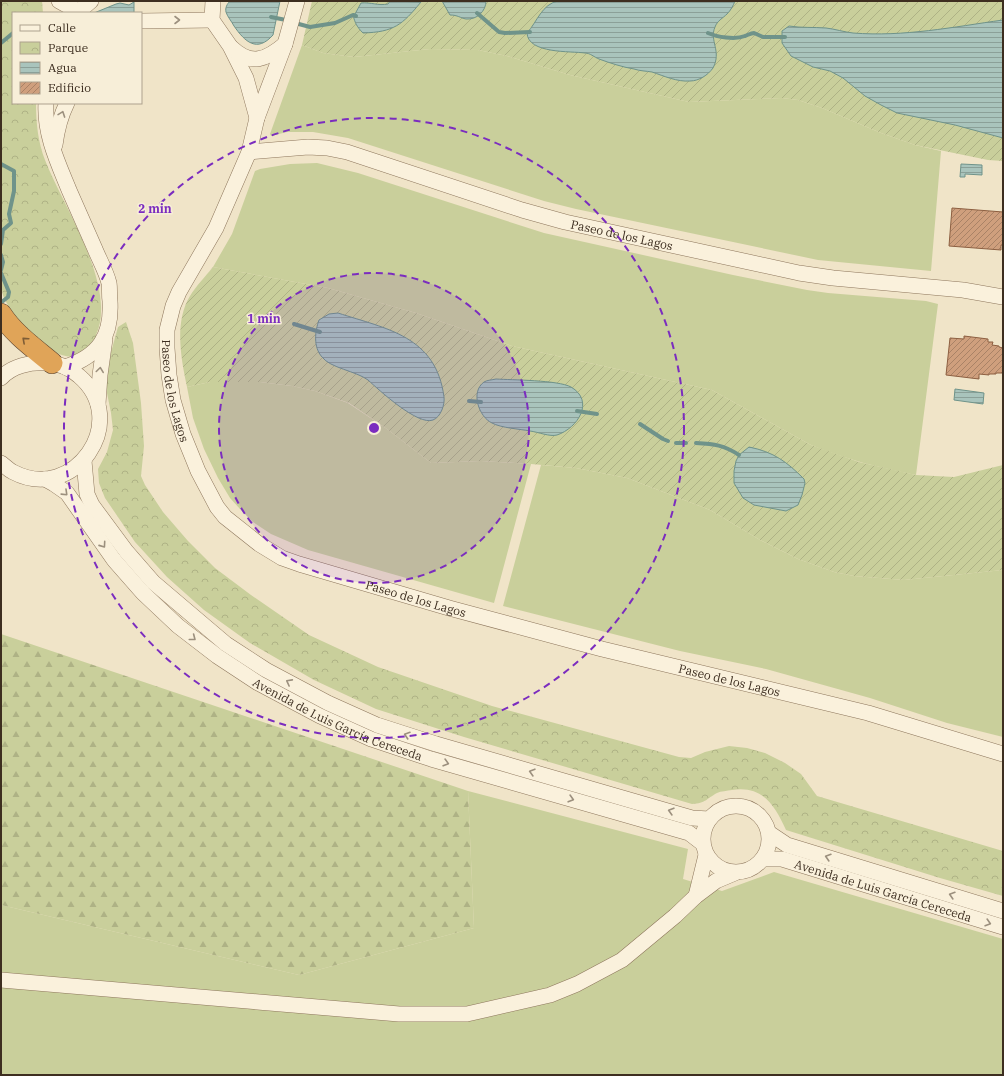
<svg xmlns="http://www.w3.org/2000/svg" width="1004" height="1076" font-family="'IBM Plex Serif',serif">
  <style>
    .grass { fill: #c9cf9b }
    .forest { fill: url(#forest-firs) }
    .park { fill: url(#park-crowns) }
    .garden { fill: url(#garden-furrows) }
    .water { fill: url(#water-rules); stroke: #6f938a }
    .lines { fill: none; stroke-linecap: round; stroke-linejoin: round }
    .stream { stroke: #6f938a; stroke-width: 4 }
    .building { fill: url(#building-hatch); stroke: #8d5f41 }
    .minor-casing { stroke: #8d765c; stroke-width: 16 }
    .highway-casing { stroke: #5b4430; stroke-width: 22 }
    .minor { stroke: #faf1dc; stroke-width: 15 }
    .highway { stroke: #e0a458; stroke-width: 21 }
    .oneway { stroke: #9c907e }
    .oneway2 { stroke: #7e5d36 }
    .ring { fill: none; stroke: #7b2cbf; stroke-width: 2; stroke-dasharray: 7 5 }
    .labels { text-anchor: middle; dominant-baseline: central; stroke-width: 3; stroke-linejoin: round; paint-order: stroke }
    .street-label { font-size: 12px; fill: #3d2e20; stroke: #f7eed8 }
    .centre { fill: #7b2cbf; stroke: #f7eed8; stroke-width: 2 }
    .ring-label { font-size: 12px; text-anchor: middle; font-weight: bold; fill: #7b2cbf; stroke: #f7eed8; stroke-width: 3; stroke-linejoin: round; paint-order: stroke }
  </style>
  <defs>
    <pattern id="forest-firs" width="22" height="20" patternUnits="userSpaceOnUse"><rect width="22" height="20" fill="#c9cf9b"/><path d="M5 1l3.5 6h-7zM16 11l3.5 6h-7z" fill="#aeb285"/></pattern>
    <pattern id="park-crowns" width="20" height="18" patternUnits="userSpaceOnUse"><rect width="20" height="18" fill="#c9cf9b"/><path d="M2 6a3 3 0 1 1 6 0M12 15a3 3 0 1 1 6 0" fill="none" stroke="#aeb285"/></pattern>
    <pattern id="garden-furrows" width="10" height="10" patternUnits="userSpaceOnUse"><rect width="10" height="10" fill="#c9cf9b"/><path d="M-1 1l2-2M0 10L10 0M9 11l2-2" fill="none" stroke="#aeb285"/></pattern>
    <pattern id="water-rules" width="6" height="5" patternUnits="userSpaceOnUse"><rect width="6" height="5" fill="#a9c4bc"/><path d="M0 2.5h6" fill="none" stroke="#8ba098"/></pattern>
    <pattern id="building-hatch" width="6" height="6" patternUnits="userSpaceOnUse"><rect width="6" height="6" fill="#cf9f7d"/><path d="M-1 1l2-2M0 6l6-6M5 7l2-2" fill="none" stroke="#a98266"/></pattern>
  </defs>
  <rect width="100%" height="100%" fill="#f0e4c8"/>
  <!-- grass -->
  <g class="grass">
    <path d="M302 45 323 53 354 57 430 49 478 50 507 56 570 75 689 102 782 98 798 100 822 108 881 133 915 145 941 151 931 271 818 260 576 209 544 201 348 138 313 132H287L271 136 270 134Z"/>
    <path d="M317 163 358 173 544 233 733 275 807 290 828 293 926 301 938 304 916 475C880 468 845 459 811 445L712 390 512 346 416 313 328 288 213 267 232 234 255 171 260 169 290 164Z"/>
    <path d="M236 381 260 382 292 386 315 391 348 403 387 429 431 463 481 461 531 464 494 603 308 550 271 534 253 522 240 509 230 498 218 478 204 449 193 418 187 387 210 382Z"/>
    <path d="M541 465 576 468 627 478 710 510 760 540 798 559 834 572 854 576 904 580 1003 570V737L947 723 870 698 766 669 680 651 503 606Z"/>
    <path d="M468 791 688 849 683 879 722 891 774 872 1003 939V1075H1V905L299 975 474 928Z"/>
  </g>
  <!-- forest -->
  <path class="forest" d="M1 634 468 791 474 928 299 975 1 905Z"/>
  <!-- park -->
  <g class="park">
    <path d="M1 1H42L43 13H13V103H36C36 123 38 142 45 160 63 206 118 287 96 335L99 338C94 343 87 352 81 355 53 366 15 320 4 298 2 294 2 288 1 283Z"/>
    <path d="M126 322 133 343 141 403 144 446 141 476 145 485 163 512 188 541 215 568 251 595 309 635 378 667 492 706 679 757 691 758 705 752 729 746 747 748 765 753 785 763 801 774 817 796 1003 851V896L940 878 786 830C775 806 763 785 732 790 727 791 721 791 717 793 706 799 706 803 692 804L464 737 376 709 314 680 250 643 204 610 167 577 135 542 105 498 99 483 98 469 107 452 113 430 111 413 106 388 108 363 118 327Z"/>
  </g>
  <!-- garden -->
  <g class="garden">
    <path d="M312 1H1003V161L988 160 915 145 881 133 822 108 798 100 782 98 689 102 570 75 507 56 478 50 430 49 354 57 323 53 302 45Z"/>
    <path d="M213 267 328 288 416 313 512 346 712 390 811 445 859 462 916 475 954 477 1003 465V570L904 580 854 576 834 572 798 559 760 540 710 510 627 478 576 468 531 464 481 461 431 463 387 429 349 403 315 391 292 386 260 382H210L187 387C181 359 174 322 190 296 196 286 205 277 213 267Z"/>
  </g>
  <!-- water -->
  <g class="water">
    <path d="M230 1H280L273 35C257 53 245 42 234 26 232 22 227 16 226 12 225 8 227 4 230 1Z"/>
    <path d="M390 1 421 2C402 25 394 32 363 33 357 27 355 23 353 15L355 14 361 3C371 2 378 6 388 4Z"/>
    <path d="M442 1H486C486 11 477 20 466 19 460 18 458 15 450 15Z"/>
    <path d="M558 1H735C733 6 731 10 727 14 723 18 717 21 715 27 709 41 722 51 713 68 708 75 699 81 690 81 677 82 664 76 652 72 646 71 640 71 634 69 622 67 610 63 599 59 594 57 590 53 585 53 571 51 528 54 527 33 537 22 542 4 558 1Z"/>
    <path d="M134 2V12L133 13H94L116 4 120 3 129 5Z"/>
    <path d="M1003 20V138L955 125 897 113 881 105 865 96 843 78 830 71 813 67 791 56 782 43V31L789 26C801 28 813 27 826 28 835 29 844 32 853 33 904 37 953 27 1003 20Z"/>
    <path d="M961 164 982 165V175L965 174V177H960Z"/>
    <path d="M338 313C387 329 436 336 444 397 445 404 441 417 433 420 418 426 379 390 368 380 356 371 330 368 322 357 313 347 315 331 319 320L329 314Z"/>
    <path d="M496 379C512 380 558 380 571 387 595 401 578 428 557 435 550 437 538 432 530 431 520 429 501 428 492 423 479 417 470 392 484 382 487 380 492 380 496 379Z"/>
    <path d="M955 389 984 393 983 404 954 400Z"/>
    <path d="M749 447C774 452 787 462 804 479L805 483 802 495 798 505 786 511 754 505 743 498 734 483V471L736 461 739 455Z"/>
  </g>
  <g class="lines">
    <!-- stream -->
    <g class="stream">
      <path d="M477 13 499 32 505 33 530 32"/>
      <path d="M271 17 286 20"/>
      <path d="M295 23 310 27 335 23 353 15 356 16"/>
      <path d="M708 33C717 37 735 40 745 36 748 35 751 33 754 33L763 37H785"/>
      <path d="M1 43 13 33"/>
      <path d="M1 164 14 171V191L9 214 11 223 3 230 1 244"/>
      <path d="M1 255 3 262 1 270"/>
      <path d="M1 273 9 292 8 297 3 301"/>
      <path d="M294 324 320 332"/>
      <path d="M469 401 481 402"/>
      <path d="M577 411 597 414"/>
      <path d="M640 424 663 439 668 441"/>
      <path d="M676 443H686"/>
      <path d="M696 443C714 444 724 445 739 455"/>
    </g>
  </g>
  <!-- building -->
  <g class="building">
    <path d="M952 208 1003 212V245H1001V250L949 246Z"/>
    <path d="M964 336 988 339V342H993L992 345 999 346V347L1003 348V373H996V374H989V375L979 374V379L946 375 950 338 964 339Z"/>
  </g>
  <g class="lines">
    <defs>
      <g id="minor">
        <path d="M59 1 68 6 79 11"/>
        <path d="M213 1 212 20 230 46 246 78 257 118"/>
        <path id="s1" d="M297 1 285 44 257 118 249 152 216 228 179 292 173 306 167 330V348L169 375 173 400 183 434 198 471 217 507 225 517 259 544 282 558 299 564 449 608 602 649 868 713 1003 754"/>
        <path d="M77 13 91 1"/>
        <path d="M141 21 212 20"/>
        <path d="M232 48C251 66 266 60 285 44"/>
        <path d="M46 103C44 134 58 163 69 190 78 210 86 229 95 249 99 259 106 271 109 283 110 288 109 295 110 301 112 336 99 356 65 367"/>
        <path d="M55 145C57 130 60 117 67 103"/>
        <path id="s2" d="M249 152 308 147 327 148 347 152 522 210 565 222 799 273 833 278 963 290 1003 297"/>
        <path d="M1 378C12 366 30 362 46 363 58 363 70 368 79 376 132 421 74 504 13 472 9 470 5 466 1 463"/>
        <path d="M98 404 100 375 105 339"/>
        <path d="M84 461 87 494 92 505 126 551 153 582 226 644 266 670 328 703 377 725 436 744 671 812 692 818 709 819"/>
        <path id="s3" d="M45 479 54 484 67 493 114 560 143 593 178 626 217 656 258 683 320 716 371 739 431 759 689 833 702 843"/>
        <circle cx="736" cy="839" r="33"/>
        <path d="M769 833 787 845 1003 911"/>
        <path id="s4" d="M763 859H782L1003 927"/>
        <path d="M696 896 706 855"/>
        <path d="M1 980 399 1014H467L550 995 577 984 622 960 675 916 696 896 716 881 735 873"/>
      </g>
      <path id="highway" d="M1 314C14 334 34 348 52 363"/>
    </defs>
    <!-- minor casing -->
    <use href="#minor" class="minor-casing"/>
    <!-- highway casing -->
    <use href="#highway" class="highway-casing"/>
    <!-- minor -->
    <use href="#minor" class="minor"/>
    <!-- highway -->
    <use href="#highway" class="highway"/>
  </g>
  <!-- one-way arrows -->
  <defs><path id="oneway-chevron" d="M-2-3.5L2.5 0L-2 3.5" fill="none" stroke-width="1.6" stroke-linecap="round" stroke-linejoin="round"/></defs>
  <g class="oneway">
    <use href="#oneway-chevron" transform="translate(177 20)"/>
    <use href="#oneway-chevron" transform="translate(62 114) rotate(-70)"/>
    <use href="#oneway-chevron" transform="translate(100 370) rotate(-82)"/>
    <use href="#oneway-chevron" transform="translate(65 493) rotate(44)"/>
    <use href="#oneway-chevron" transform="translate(103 545) rotate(55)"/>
    <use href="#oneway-chevron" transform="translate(193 638) rotate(38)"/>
    <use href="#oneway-chevron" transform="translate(289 682) rotate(-152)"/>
    <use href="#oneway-chevron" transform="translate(407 735) rotate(-162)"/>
    <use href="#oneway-chevron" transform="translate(446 763) rotate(16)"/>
    <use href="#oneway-chevron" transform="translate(532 772) rotate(-164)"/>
    <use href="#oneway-chevron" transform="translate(571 799) rotate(16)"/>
    <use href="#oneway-chevron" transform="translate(671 811) rotate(-164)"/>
    <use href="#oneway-chevron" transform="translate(828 857) rotate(-163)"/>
    <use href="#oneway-chevron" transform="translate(952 895) rotate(-163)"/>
    <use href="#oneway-chevron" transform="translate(988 923) rotate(17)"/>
  </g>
  <use class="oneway2" href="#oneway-chevron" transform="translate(25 340) rotate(-138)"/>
  <!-- distance rings -->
  <circle cx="374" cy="428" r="155" fill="#7b2cbf" fill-opacity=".12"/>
  <g class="ring">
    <circle cx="374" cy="428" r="155"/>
    <circle cx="374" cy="428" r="310"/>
  </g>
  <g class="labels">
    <!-- street labels -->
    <g class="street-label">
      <text stroke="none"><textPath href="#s2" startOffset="386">Paseo de los Lagos</textPath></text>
      <text stroke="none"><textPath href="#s1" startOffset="417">Paseo de los Lagos</textPath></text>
      <text stroke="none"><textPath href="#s1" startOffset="765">Paseo de los Lagos</textPath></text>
      <text stroke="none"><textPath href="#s1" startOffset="1089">Paseo de los Lagos</textPath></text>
      <text stroke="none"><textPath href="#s3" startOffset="386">Avenida de Luis García Cereceda</textPath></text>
      <text stroke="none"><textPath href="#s4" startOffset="125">Avenida de Luis García Cereceda</textPath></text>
    </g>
  </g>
  <circle cx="374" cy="428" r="6" class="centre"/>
  <g class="ring-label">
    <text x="155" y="213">2 min</text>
    <text x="264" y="323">1 min</text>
  </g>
  <!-- border -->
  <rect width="1004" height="1076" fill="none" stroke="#3d2e20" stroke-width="4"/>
  <!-- legend -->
  <rect x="12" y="12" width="130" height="92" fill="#f7eed8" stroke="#ada18e"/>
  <rect x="20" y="25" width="20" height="6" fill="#faf1dc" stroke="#ada18e"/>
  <text x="48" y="32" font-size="12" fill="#3d2e20">Calle</text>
  <rect x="20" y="42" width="20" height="12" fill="url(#park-crowns)" stroke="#ada18e"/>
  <text x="48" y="52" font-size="12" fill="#3d2e20">Parque</text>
  <rect x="20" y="62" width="20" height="12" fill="url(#water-rules)" stroke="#ada18e"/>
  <text x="48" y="72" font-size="12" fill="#3d2e20">Agua</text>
  <rect x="20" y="82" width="20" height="12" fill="url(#building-hatch)" stroke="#ada18e"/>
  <text x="48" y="92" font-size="12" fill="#3d2e20">Edificio</text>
</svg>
